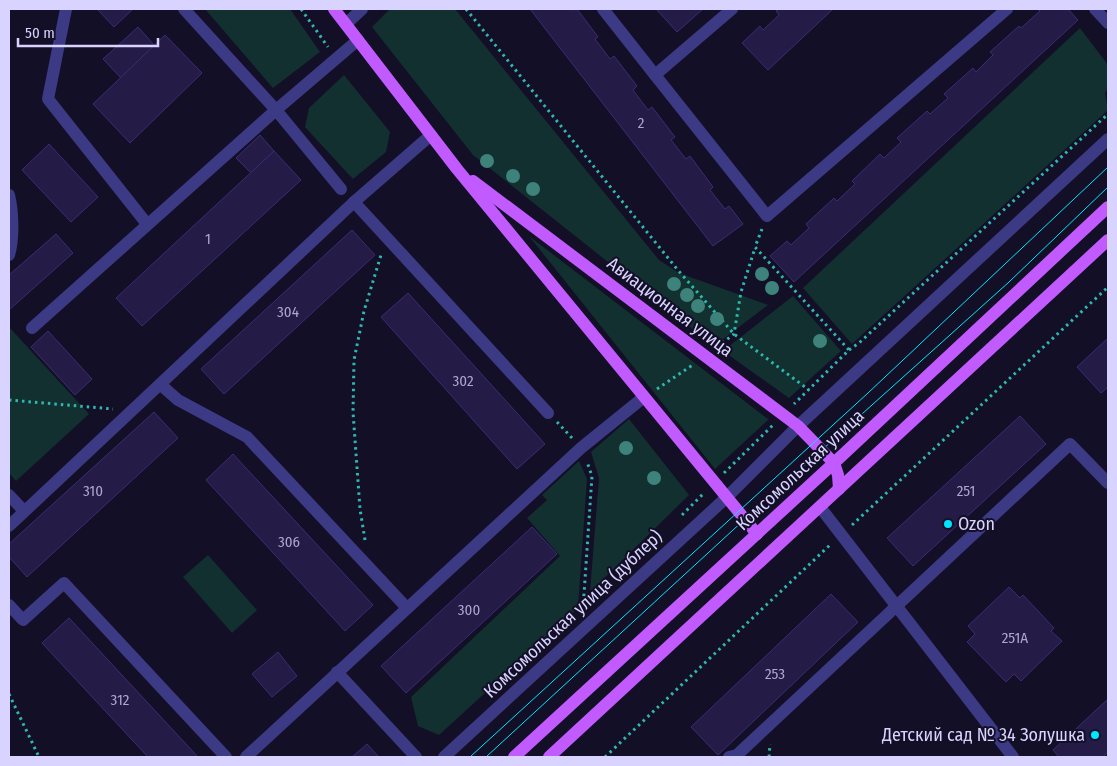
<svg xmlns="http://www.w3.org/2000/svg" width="1117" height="766" font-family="'Fira Sans Condensed',sans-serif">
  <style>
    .green { fill: #12302f }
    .building { fill: #241b47; stroke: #3b2d73 }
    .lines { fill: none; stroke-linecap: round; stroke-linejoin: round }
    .path { stroke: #2fb8b0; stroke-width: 3; stroke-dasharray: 2.5 4; stroke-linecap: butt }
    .minor { stroke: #3d3a85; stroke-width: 12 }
    .major { stroke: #c25bff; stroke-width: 12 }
    .tram { stroke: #00e5ff; stroke-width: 1 }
    .tree { fill: #3d827b }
    .poi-dot { fill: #00e5ff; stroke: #130f26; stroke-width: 2 }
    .labels { text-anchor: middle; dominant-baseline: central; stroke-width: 4; stroke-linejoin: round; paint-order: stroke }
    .number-label { font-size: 15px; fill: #aca6d1 }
    .street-label { font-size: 18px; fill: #d9d4ff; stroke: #130f26 }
    .poi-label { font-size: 18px; fill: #d9d4ff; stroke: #130f26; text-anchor: start }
  </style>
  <rect width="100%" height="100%" fill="#130f26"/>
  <!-- green -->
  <g class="green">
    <path d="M205 9H290L320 52 273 88Z"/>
    <path d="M390 9H455L659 260 679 273 768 305 714 346 473 155 372 27Z"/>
    <path d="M1080 28 1108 65V88L1105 93 1108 110 852 344 803 288Z"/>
    <path d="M344 75 390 132 386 152 353 179 305 127 309 108Z"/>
    <path d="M529 236 768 419H769L715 469Z"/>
    <path d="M793 296 841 351 789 398 723 351Z"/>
    <path d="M9 327 89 414 16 481 9 473Z"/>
    <path d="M629 419 689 495 590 592 599 478 591 452Z"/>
    <path d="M579 461 587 479 578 608 439 735 418 726 411 697 560 556 527 518 547 500 542 495Z"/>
    <path d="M208 555 257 610 232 633 183 577Z"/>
  </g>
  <!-- building -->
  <g class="building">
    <path d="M97 9H133L114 27Z"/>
    <path d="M530 9H570L572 10 577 9 598 37 595 39 610 59 614 56 637 86 633 90 648 110 652 107 675 137 671 140 686 159 690 156 713 187 710 190 725 209 729 206 743 224 713 246Z"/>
    <path d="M656 9H703L677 32Z"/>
    <path d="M779 9H833L768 70 742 43 760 26 763 30 779 15 776 11Z"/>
    <path d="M1037 9H1068L1078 20 794 282 770 256 787 241 791 245 809 228 806 224 834 198 837 201 855 184 852 181 880 154 884 158 901 142 897 138 927 111 930 114 948 98 944 94 973 68 976 72 993 55 990 52 1019 26 1021 28 1040 11Z"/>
    <path d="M138 27 155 46 121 78 103 59Z"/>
    <path d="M165 35 202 73 130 143 93 104Z"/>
    <path d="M260 135 274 151 251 173 236 158Z"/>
    <path d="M49 144 98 197 71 222 22 170Z"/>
    <path d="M274 151 301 180 142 326 116 298Z"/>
    <path d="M352 230 375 255 224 394 201 369Z"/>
    <path d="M56 234 73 253 9 310V275Z"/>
    <path d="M408 293 545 444 517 469 381 317Z"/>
    <path d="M48 331 92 379 75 395 31 347Z"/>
    <path d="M1108 338V387L1101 393 1077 367Z"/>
    <path d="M154 412 178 438 27 577 9 557V544Z"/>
    <path d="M1020 416 1046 444 913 566 887 538Z"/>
    <path d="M233 454 373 605 345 631 206 480Z"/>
    <path d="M532 527 557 554 406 693 381 666Z"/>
    <path d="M1009 587 1020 598 1023 595 1054 628 1051 631 1062 641 1021 681 1014 674 1006 682 967 642 975 634 968 626Z"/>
    <path d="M831 594 858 622 718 755 691 727Z"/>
    <path d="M69 618 198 757H148L42 643Z"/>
    <path d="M278 652 297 676 272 697 252 674Z"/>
    <path d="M1108 699V752L1103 757H1059L1053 750Z"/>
    <path d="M367 744 379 757H352Z"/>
  </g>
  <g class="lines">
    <!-- path -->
    <g class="path">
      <path d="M301 9 328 47"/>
      <path d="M466 9 677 269 734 334 809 390"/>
      <path d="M762 229 755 247 849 350 794 404"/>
      <path d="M717 347 734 334 741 292 755 248"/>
      <path d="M849 350 859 343 1108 114"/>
      <path d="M657 389 694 364"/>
      <path d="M9 400 113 409"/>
      <path d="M557 422 572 438"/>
      <path d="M724 473 773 425"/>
      <path d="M682 515 704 493"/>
      <path d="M852 525 1108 287"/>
      <path d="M365 540 360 509 353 412 354 360 364 311 381 255"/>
      <path d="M583 609 592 476 587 462"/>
      <path d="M9 694 39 757"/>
      <path d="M605 757 831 544"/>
      <path d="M769 757 770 744"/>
    </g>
    <!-- minor -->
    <g class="minor">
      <path d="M66 9 48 99 147 224"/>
      <path d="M184 9 276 110 341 189"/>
      <path d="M603 9 655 75"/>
      <path d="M732 9 655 75 767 216 1007 9"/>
      <path d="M1095 9 1108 23"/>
      <path d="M346 24 362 9"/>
      <path d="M9 195C13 211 14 239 9 255"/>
      <path d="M354 202 548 413"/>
      <path d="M32 328 276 110 358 40"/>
      <path d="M161 385 178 400 247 437 407 608"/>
      <path d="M9 495 24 511"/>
      <path d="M820 507 1013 757"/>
      <path d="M9 526 354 202 431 135"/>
      <path d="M9 605 23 620 64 583 226 757"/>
      <path d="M337 672 416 757"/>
      <path d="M246 757 581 448 644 397"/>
      <path d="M444 757 727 497 798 426 1108 139"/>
      <path d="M729 757 737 755 1070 444 1108 483"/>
    </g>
    <!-- major -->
    <g class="major">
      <path d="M334 9 457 169 757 534"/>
      <path d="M473 181 798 426 834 463 838 475 839 489"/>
      <path d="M514 757 834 463 1108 207"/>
      <path d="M549 757 1108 240"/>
    </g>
    <!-- tram -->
    <g class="tram">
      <path d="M470 757 868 393 1108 167"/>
      <path d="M486 757 745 519 1009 282 1108 187"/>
    </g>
  </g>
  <!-- trees -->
  <g class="tree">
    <circle cx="487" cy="161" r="7"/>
    <circle cx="513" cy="176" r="7"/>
    <circle cx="533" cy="189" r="7"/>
    <circle cx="762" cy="274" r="7"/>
    <circle cx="674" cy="284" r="7"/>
    <circle cx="772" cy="288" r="7"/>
    <circle cx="687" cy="295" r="7"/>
    <circle cx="698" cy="306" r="7"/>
    <circle cx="717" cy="319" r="7"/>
    <circle cx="820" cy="341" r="7"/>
    <circle cx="626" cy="448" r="7"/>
    <circle cx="654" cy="478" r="7"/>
  </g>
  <!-- markers -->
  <g class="poi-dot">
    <circle cx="948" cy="524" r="5"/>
    <circle cx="1095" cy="735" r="5"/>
  </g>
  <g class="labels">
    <!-- number labels -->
    <g class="number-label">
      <text x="641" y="123">2</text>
      <text x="208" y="239">1</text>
      <text x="288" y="312">304</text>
      <text x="463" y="381">302</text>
      <text x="93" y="491">310</text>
      <text x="966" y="491">251</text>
      <text x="289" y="542">306</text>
      <text x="469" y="610">300</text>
      <text x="1015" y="638">251А</text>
      <text x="775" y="674">253</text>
      <text x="120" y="700">312</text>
    </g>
    <!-- street labels -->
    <g class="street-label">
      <text transform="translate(670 307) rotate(37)">Авиационная улица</text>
      <text transform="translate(800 470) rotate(-43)">Комсомольская улица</text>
      <text transform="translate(573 614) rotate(-43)">Комсомольская улица (дублер)</text>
    </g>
    <!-- poi labels -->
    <g class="poi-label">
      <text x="958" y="524">Ozon</text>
      <text x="1085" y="735" text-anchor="end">Детский сад № 34 Золушка</text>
    </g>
  </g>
  <!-- border -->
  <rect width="1117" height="766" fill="none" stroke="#d9d4ff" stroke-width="20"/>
  <!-- scale -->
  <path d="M18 38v8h140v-8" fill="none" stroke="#d9d4ff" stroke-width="2.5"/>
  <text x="25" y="38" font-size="15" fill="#d9d4ff" stroke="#130f26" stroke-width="4" paint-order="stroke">50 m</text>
</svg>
